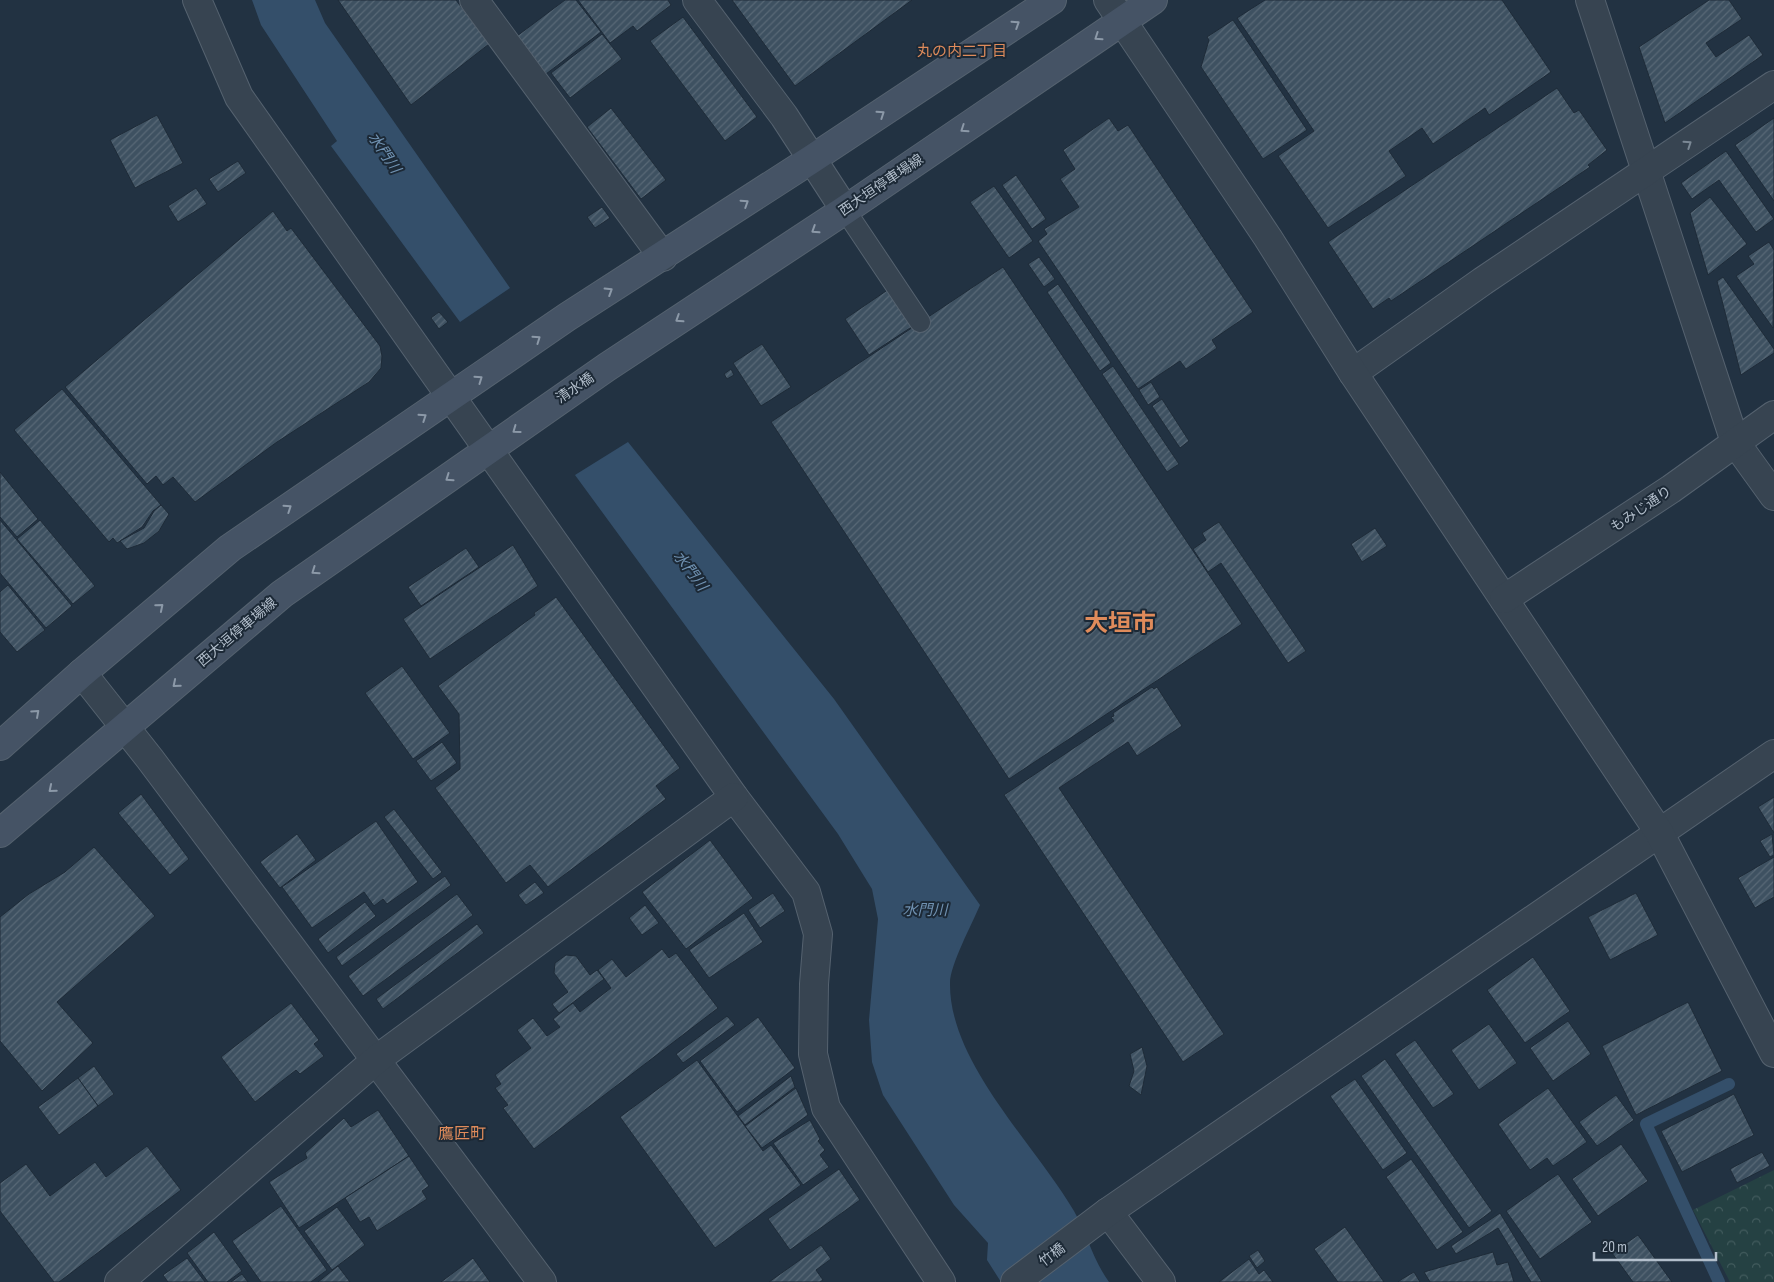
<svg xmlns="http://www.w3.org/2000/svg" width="1774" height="1282" font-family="'Sofia Sans Condensed','Noto Sans JP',sans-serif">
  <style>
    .forest { fill: url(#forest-crowns) }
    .water { fill: #344f6a }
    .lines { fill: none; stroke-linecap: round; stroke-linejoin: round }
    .stream { stroke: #344f6a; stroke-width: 12 }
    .building { fill: url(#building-hatch); stroke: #1e2b38 }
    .service-casing { stroke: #55626f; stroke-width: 22 }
    .minor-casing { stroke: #55626f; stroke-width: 30 }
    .tertiary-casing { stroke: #55626f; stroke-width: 30 }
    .secondary-casing { stroke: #55626f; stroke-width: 30 }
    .service { stroke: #374451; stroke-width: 20 }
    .minor { stroke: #374451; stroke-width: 28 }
    .tertiary { stroke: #374451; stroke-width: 28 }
    .secondary { stroke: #455365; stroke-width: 28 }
    .oneway { stroke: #8c99a8 }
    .oneway2 { stroke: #7b8895 }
    .labels { text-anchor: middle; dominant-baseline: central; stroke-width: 4; stroke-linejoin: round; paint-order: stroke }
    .street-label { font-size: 14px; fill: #b3bfcc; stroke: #1c2936 }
    .neighbourhood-label { font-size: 15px; fill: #df8b5b; stroke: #1c2936 }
    .water-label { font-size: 15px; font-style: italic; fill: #7092b2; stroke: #1c2936 }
    .quarter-label { font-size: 16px; fill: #df8b5b; stroke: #1c2936 }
    .town-label { font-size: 24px; font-weight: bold; fill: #df8b5b; stroke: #1c2936 }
  </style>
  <defs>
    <pattern id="forest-crowns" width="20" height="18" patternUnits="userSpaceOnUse" patternTransform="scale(1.25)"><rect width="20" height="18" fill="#254143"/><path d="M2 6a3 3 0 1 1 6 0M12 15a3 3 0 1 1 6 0" fill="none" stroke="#425b5d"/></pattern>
    <pattern id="building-hatch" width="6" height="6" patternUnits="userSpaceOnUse" patternTransform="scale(1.25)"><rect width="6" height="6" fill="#3e5161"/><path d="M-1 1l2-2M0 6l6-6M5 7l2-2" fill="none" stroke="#586876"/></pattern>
  </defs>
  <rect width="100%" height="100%" fill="#223242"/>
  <!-- forest -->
  <path class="forest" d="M1774 1170V1282H1730L1693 1210Z"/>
  <!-- water -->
  <g class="water">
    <path d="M252 0H315L325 23 510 288 460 322 331 146 337 141 261 25Z"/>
    <path d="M628 442 834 699 980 905C972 924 950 965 950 983 949 1063 1035 1144 1074 1211 1087 1234 1093 1260 1109 1282H1001L987 1260 988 1243 954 1205 883 1095 872 1062 869 1020 878 919 872 889 838 834 575 475Z"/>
  </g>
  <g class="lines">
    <!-- stream -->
    <path class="stream" d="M1719 1282 1646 1124 1729 1084"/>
  </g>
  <!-- building -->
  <g class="building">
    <path d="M338 0H456L489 44 411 105Z"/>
    <path d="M565 0H576L601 32 546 74 517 36Z"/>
    <path d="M578 0H668L671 5 637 31 633 26 610 43Z"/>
    <path d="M732 0H912L795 86Z"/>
    <path d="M1265 0H1502L1551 72 1489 115 1485 108 1433 144 1422 128 1389 151 1406 176 1328 228 1278 156 1314 131 1237 18Z"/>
    <path d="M1709 0H1729L1742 19 1706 43 1716 57 1749 35 1763 55 1665 123 1639 47Z"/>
    <path d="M683 17 757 117 725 141 650 41Z"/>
    <path d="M1233 20 1307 130 1263 159 1201 67 1209 40 1207 37Z"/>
    <path d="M602 34 622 59 570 98 551 73Z"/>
    <path d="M1557 88 1574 113 1579 110 1607 150 1588 165 1590 167 1391 301 1389 298 1373 309 1328 242Z"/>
    <path d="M611 108 666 180 641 199 587 127Z"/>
    <path d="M157 115 183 163 135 188 110 140Z"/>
    <path d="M1109 118 1118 131 1128 125 1253 312 1212 340 1217 348 1186 369 1180 361 1138 389 1038 241 1047 234 1044 229 1079 207 1060 179 1075 169 1063 150Z"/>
    <path d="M1774 118V201L1735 145Z"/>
    <path d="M1726 151 1774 219 1756 232 1719 180 1692 199 1681 183Z"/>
    <path d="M238 161 246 173 218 192 209 179Z"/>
    <path d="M1016 175 1046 219 1032 229 1002 185Z"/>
    <path d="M994 186 1033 241 1009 258 970 202Z"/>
    <path d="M196 188 207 204 178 222 168 206Z"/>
    <path d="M1710 197 1747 244 1708 275 1690 213Z"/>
    <path d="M602 207 610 218 595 228 587 217Z"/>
    <path d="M273 211 287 231 291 228 380 346 382 356 381 368 369 382 277 442 195 502 173 477 163 485 156 476 147 484 65 387Z"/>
    <path d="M1769 242 1774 250 1773 328 1736 276 1754 264 1748 256Z"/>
    <path d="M1039 257 1055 279 1044 287 1028 264Z"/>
    <path d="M1003 267 1242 624 1009 779 771 422Z"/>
    <path d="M1723 277 1774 349V353L1741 375 1717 281Z"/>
    <path d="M1058 284 1111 363 1100 371 1047 292Z"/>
    <path d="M889 289 913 326 869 355 845 319Z"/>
    <path d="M439 312 448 322 439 329 431 318Z"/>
    <path d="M762 344 791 387 761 406 733 363Z"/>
    <path d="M1113 366 1179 464 1167 472 1102 374Z"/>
    <path d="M731 369 734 375 727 379 724 374Z"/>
    <path d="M1151 382 1160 397 1148 405 1139 390Z"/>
    <path d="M62 389 161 505 153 511 142 527 117 543 113 538 109 542 14 430Z"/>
    <path d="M1162 399 1189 441 1180 448 1152 406Z"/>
    <path d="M0 472 38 519 17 537 0 517Z"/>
    <path d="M161 505 169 514 159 531 144 543 127 549 120 541 144 528 154 511Z"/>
    <path d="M0 520 72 606 46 628 0 573Z"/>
    <path d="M40 520 95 586 73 604 17 539Z"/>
    <path d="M1219 522 1306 651 1288 663 1221 563 1208 572 1193 549 1206 540 1202 533Z"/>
    <path d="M1375 528 1387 546 1362 562 1351 544Z"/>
    <path d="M513 545 538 586 430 659 403 619Z"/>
    <path d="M466 548 479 567 421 606 408 587Z"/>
    <path d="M8 585 45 630 17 652 0 632V592Z"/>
    <path d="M556 597 680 768 656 786 666 799 548 887 530 865 506 883 435 788 460 769 459 714 438 686 535 615 534 613Z"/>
    <path d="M402 666 450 733 413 759 365 693Z"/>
    <path d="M1152 687 1154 689 1157 687 1182 726 1137 756 1128 742 1059 788 1224 1034 1183 1062 1004 795 1114 721 1111 717 1114 716 1113 713Z"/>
    <path d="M442 742 457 763 431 781 416 761Z"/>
    <path d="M141 794 189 859 170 875 118 813Z"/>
    <path d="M1774 797V833L1758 807Z"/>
    <path d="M394 809 442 872 433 879 384 817Z"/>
    <path d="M376 821 418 882 387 904 383 899 374 906 364 892 312 928 282 887Z"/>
    <path d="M297 834 316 860 280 888 260 862Z"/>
    <path d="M1772 834 1774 855 1770 857 1760 841Z"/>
    <path d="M710 840 753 898 686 949 642 892Z"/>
    <path d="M94 847 155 916 57 1002 93 1043 42 1091 0 1041V917L29 894 65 872Z"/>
    <path d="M1774 857V897L1755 908 1738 878Z"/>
    <path d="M445 876 451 885 342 966 336 957Z"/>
    <path d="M535 882 544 893 526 905 518 895Z"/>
    <path d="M773 893 785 911 760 928 748 910Z"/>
    <path d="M1636 893 1658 935 1610 960 1588 917Z"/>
    <path d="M457 894 473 915 363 996 348 976Z"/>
    <path d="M365 902 376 916 328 953 318 939Z"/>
    <path d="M645 905 659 923 642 935 629 918Z"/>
    <path d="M744 913 763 942 709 978 689 950Z"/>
    <path d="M477 924 484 933 383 1009 376 999Z"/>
    <path d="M662 949 669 958 676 953 718 1008 534 1149 503 1108 508 1105 495 1088 501 1084 495 1075 531 1048 517 1030 533 1018 547 1036 560 1027 553 1019 573 1003 580 1012 611 988 598 970 612 959 626 977Z"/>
    <path d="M566 955 576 956 590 975 597 970 604 979 559 1013 552 1004 568 992 554 973 555 963Z"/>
    <path d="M1533 957 1570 1011 1525 1043 1487 990Z"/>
    <path d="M1688 1002 1722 1071 1636 1115 1602 1046Z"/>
    <path d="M291 1003 319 1040 314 1044 324 1056 300 1074 296 1070 255 1102 221 1057Z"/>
    <path d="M727 1016 735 1025 683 1063 676 1054Z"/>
    <path d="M758 1017 795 1068 737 1112 700 1061Z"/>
    <path d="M1568 1021 1591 1054 1553 1081 1530 1048Z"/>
    <path d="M1489 1024 1517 1063 1479 1090 1451 1050Z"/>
    <path d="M1415 1040 1454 1094 1433 1108 1395 1054Z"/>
    <path d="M1142 1047 1147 1066 1141 1095 1129 1086 1134 1071 1130 1054Z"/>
    <path d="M1385 1059 1492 1211 1469 1228 1361 1076Z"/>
    <path d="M697 1060 763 1151 771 1145 801 1185 715 1248 620 1117Z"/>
    <path d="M94 1066 114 1094 98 1106 78 1078Z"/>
    <path d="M791 1076 795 1087 745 1125 738 1116Z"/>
    <path d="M78 1078 98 1106 59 1135 38 1107Z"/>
    <path d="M1355 1079 1407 1153 1383 1170 1330 1096Z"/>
    <path d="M796 1088 808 1115 762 1148 745 1126Z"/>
    <path d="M1548 1088 1587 1142 1553 1166 1547 1158 1530 1170 1498 1124Z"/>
    <path d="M1734 1094 1754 1135 1682 1172 1661 1131Z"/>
    <path d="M1616 1095 1634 1120 1597 1146 1579 1122Z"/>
    <path d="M378 1110 409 1156 299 1228 269 1182 307 1158 305 1153 344 1118 351 1127Z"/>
    <path d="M810 1120 820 1139 818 1141 825 1150 820 1155 829 1167 803 1185 773 1143Z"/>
    <path d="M1621 1144 1648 1181 1598 1216 1572 1179Z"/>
    <path d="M147 1146 181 1190 59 1282H54L0 1211V1183L26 1164 50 1196 95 1162 106 1177Z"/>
    <path d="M1762 1152 1770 1166 1737 1183 1730 1169Z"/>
    <path d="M409 1156 429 1186 422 1191 427 1199 377 1231 369 1217 360 1222 345 1198Z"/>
    <path d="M1411 1159 1463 1232 1437 1250 1386 1177Z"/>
    <path d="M839 1169 860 1200 790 1250 768 1219Z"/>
    <path d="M1558 1174 1592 1222 1540 1259 1506 1211Z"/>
    <path d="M281 1206 327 1270 311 1282H261L232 1241Z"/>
    <path d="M337 1207 365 1245 332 1270 304 1231Z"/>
    <path d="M1500 1213 1542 1282H1531L1498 1228 1456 1254 1451 1246Z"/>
    <path d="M1345 1227 1384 1282H1338L1314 1249Z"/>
    <path d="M214 1232 242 1271 227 1282H208L187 1253Z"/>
    <path d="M1638 1235 1672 1282H1633L1612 1253Z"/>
    <path d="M821 1245 831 1259 816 1270 823 1280 820 1282H769Z"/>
    <path d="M1258 1250 1265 1261 1257 1268 1249 1256Z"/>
    <path d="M1493 1252 1497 1265 1508 1262 1514 1282H1430L1424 1272Z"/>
    <path d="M187 1258 205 1282H168L163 1275Z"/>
    <path d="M473 1258 490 1282H441Z"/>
    <path d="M1249 1259 1259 1274 1264 1270 1273 1282H1219Z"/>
    <path d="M338 1266 350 1282H318Z"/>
    <path d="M1414 1272 1420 1282H1398L1402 1279Z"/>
    <path d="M242 1274 248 1282H231Z"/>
  </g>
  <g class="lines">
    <defs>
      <path id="service" d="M845 210 920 322"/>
      <g id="minor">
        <path d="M197 0 239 97 734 797 806 892 818 934 814 984 813 1054 826 1108 941 1282"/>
        <path d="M474 0 663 257"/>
        <path d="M697 0 784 116 845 210"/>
        <path d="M1590 0 1735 442 1774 496"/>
        <path d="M1353 373 1483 281 1774 85"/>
        <path d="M82 673 150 759 542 1282"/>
        <path d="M1108 1212 1161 1282"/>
        <path d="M119 1282 377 1059 734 797"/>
        <path d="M1015 1282 1108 1212 1774 754"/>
      </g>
      <g id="tertiary">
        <path d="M1108 0 1268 238 1353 373 1659 832 1774 1053"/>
        <path d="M1504 599 1671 489 1774 415"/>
      </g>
      <g id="secondary">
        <path d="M0 746 82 673 230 548 567 317 812 159 1052 0"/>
        <path d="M0 833 282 594 607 367 845 210 1153 0"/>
      </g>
    </defs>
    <!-- service casing -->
    <use href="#service" class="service-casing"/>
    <!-- minor casing -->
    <use href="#minor" class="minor-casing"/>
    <!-- tertiary casing -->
    <use href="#tertiary" class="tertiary-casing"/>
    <!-- secondary casing -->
    <use href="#secondary" class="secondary-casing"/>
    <!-- service -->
    <use href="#service" class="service"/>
    <!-- minor -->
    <use href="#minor" class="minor"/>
    <!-- tertiary -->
    <use href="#tertiary" class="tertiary"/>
    <!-- secondary -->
    <use href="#secondary" class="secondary"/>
  </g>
  <!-- one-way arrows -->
  <defs><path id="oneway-chevron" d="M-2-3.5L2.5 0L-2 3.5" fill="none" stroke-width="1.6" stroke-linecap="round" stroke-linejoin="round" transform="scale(1.25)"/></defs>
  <g class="oneway">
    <use href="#oneway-chevron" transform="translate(1016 24) rotate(-33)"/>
    <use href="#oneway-chevron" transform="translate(1098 37) rotate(146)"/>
    <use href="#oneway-chevron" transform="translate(881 114) rotate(-34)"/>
    <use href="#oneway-chevron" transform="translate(964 129) rotate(146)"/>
    <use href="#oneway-chevron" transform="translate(745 203) rotate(-33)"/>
    <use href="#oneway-chevron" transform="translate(815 230) rotate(147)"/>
    <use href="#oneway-chevron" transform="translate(609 291) rotate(-32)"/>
    <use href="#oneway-chevron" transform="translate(679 319) rotate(147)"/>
    <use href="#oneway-chevron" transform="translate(537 339) rotate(-35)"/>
    <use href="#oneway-chevron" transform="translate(479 379) rotate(-35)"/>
    <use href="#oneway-chevron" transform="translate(423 417) rotate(-34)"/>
    <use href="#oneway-chevron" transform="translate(516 430) rotate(144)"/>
    <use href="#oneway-chevron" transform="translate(449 478) rotate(145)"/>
    <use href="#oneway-chevron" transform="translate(288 508) rotate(-34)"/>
    <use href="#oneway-chevron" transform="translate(315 571) rotate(145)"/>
    <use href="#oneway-chevron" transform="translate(160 607) rotate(-40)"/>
    <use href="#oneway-chevron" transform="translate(176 684) rotate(140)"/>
    <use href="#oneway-chevron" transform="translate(36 713) rotate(-42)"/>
    <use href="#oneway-chevron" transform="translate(52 789) rotate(140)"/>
  </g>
  <use class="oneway2" href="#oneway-chevron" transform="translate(1688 144) rotate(-34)"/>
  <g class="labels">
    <!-- street labels -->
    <g class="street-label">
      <text transform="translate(881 185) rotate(-34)">西大垣停車場線</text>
      <text transform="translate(575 388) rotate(-34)">清水橋</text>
      <text transform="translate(1641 509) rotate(-34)">もみじ通り</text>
      <text transform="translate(237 632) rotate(-40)">西大垣停車場線</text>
      <text transform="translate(1052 1255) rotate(-37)">竹橋</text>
    </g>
    <!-- neighbourhood labels -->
    <g class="neighbourhood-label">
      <text x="962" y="51">丸の内二丁目</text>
    </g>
    <!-- water labels -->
    <g class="water-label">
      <text transform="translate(384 153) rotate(56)">水門川</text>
      <text transform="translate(690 571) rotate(53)">水門川</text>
      <text x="925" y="910">水門川</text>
    </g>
    <!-- quarter labels -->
    <g class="quarter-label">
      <text x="462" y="1134">鷹匠町</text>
    </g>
    <!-- town labels -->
    <g class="town-label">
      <text x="1120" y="623">大垣市</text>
    </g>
  </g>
  <!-- scale -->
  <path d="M1594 1252v8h122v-8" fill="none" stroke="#b3bfcc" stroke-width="2.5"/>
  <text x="1602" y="1252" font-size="15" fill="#b3bfcc" stroke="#1c2936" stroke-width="4" paint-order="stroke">20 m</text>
</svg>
